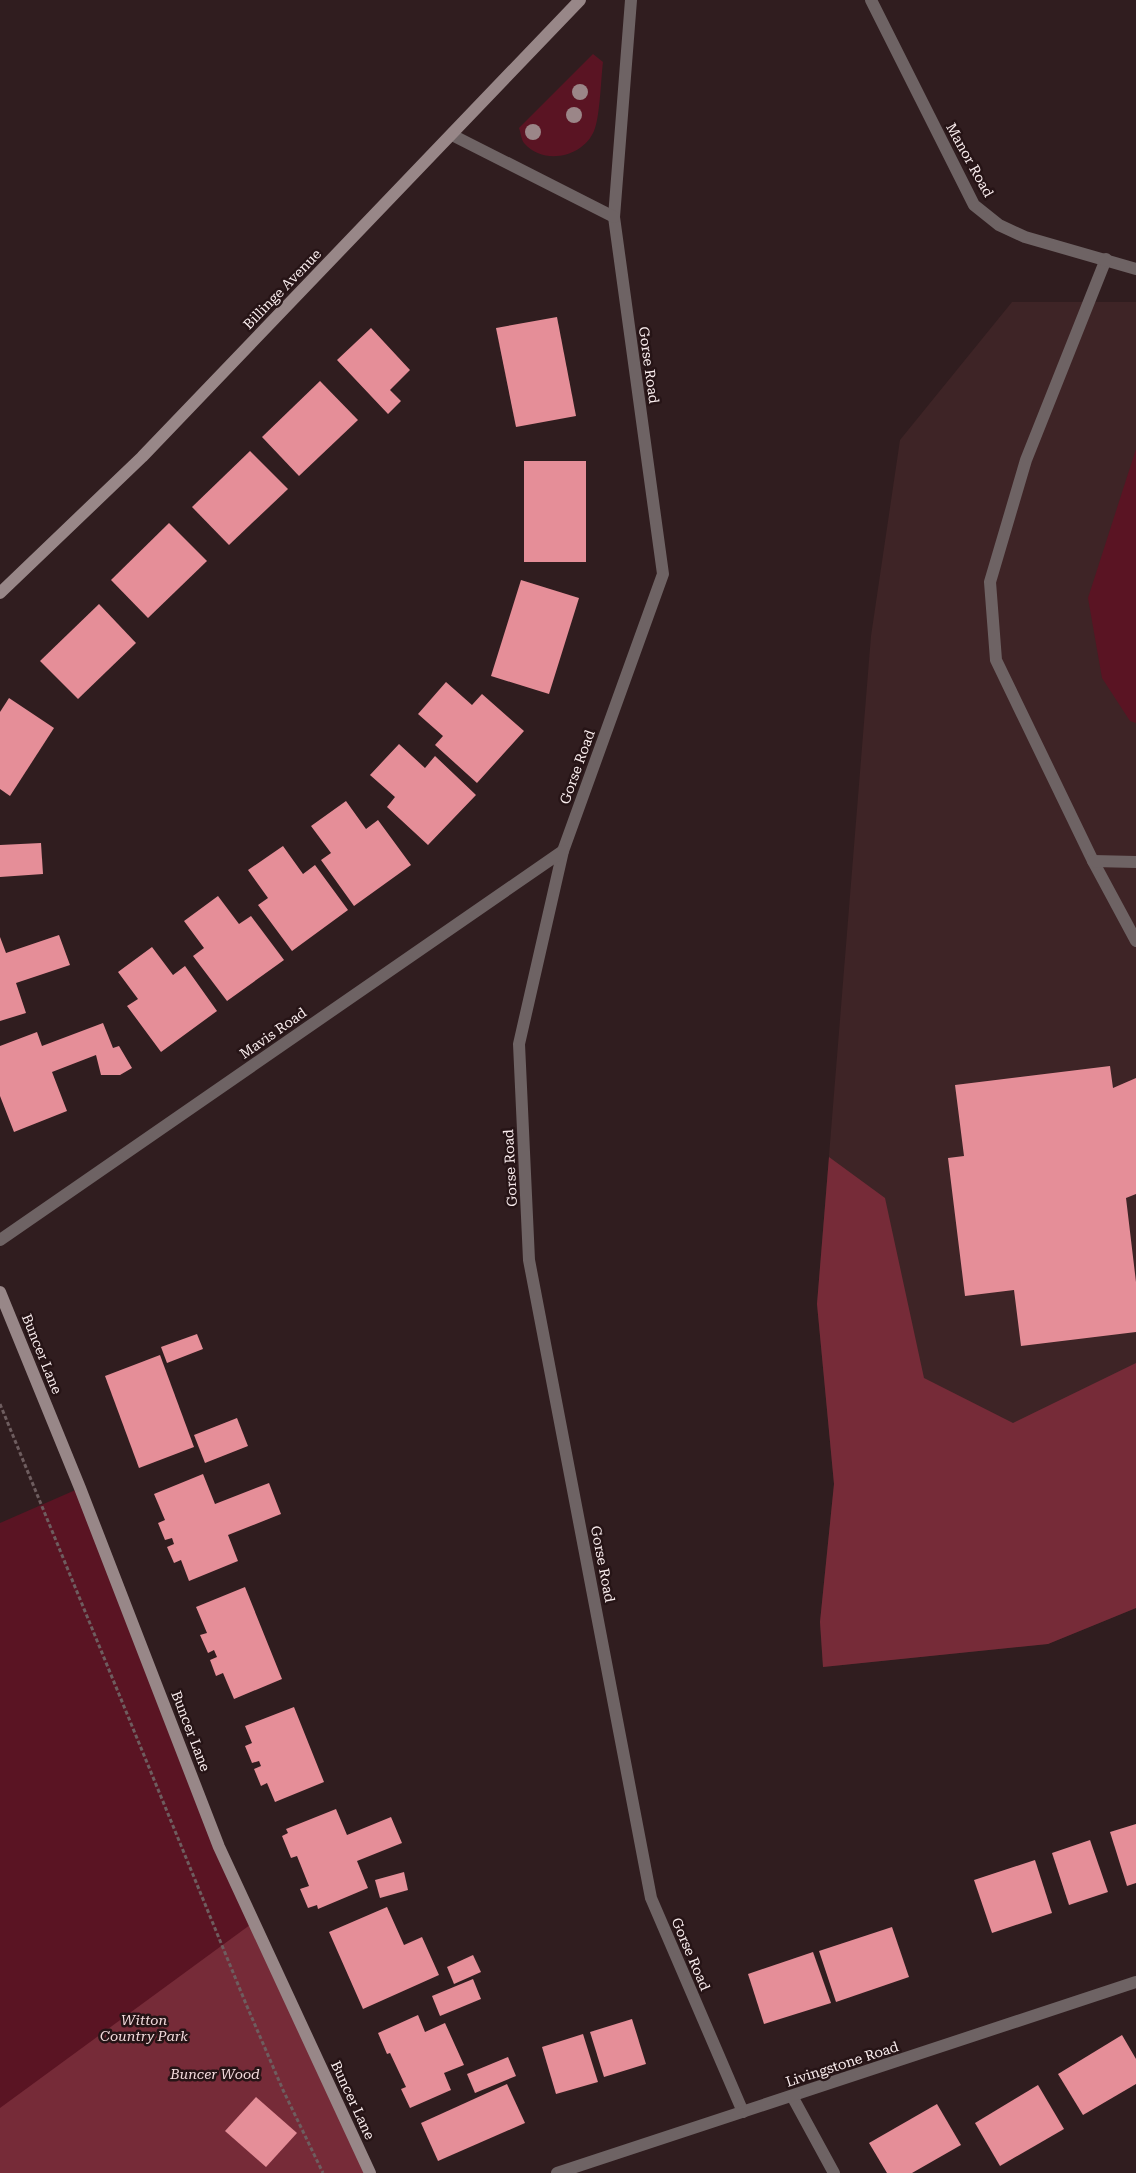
<svg xmlns="http://www.w3.org/2000/svg" width="1136" height="2173" font-family="'Roboto Serif',serif">
  <style>
    .built { fill: #3e2426 }
    .green { fill: #5a1423 }
    .forest { fill: #762b38 }
    .building { fill: #e58e98 }
    .lines { fill: none; stroke-linecap: round; stroke-linejoin: round }
    .path { stroke: #6e5d5f; stroke-width: 3; stroke-dasharray: 4 2.5; stroke-linecap: butt }
    .service { stroke: #6e6364; stroke-width: 12 }
    .minor { stroke: #6e6364; stroke-width: 12 }
    .secondary { stroke: #988788; stroke-width: 12 }
    .tree { fill: #9b8688 }
    .labels { text-anchor: middle; dominant-baseline: central; stroke-width: 5; stroke-linejoin: round; paint-order: stroke }
    .street-label { font-size: 14px; fill: #faedee; stroke: #261416 }
    .park-label { font-size: 14px; font-style: italic; fill: #f3dbdd; stroke: #261416 }
  </style>
  <rect width="100%" height="100%" fill="#301d1f"/>
  <!-- built -->
  <path class="built" d="M1012 302H1136V1608L1048 1644 823 1667 820 1622 834 1484 817 1304 871 636 900 440Z"/>
  <!-- green -->
  <g class="green">
    <path d="M593 54 603 62C601 78 600 118 594 131 583 157 544 166 524 143 521 139 521 133 519 128Z"/>
    <path d="M1136 449V723L1130 721 1102 678 1088 598Z"/>
    <path d="M80 1488 219 1847 370 2173H0V1523Z"/>
  </g>
  <!-- forest -->
  <g class="forest">
    <path d="M829 1157 885 1198 924 1378 1013 1423 1136 1363V1608L1048 1644 823 1667 820 1622 834 1484 817 1304Z"/>
    <path d="M254 1922 370 2173H0V2108Z"/>
  </g>
  <!-- building -->
  <g class="building">
    <path d="M557 317 576 416 516 427 496 328Z"/>
    <path d="M371 328 410 370 390 390 401 401 388 414 337 360Z"/>
    <path d="M320 381 358 420 299 476 262 437Z"/>
    <path d="M250 451 288 489 229 545 192 507Z"/>
    <rect x="524" y="461" width="62" height="101"/>
    <path d="M169 523 207 561 148 618 111 580Z"/>
    <path d="M521 580 579 598 549 694 491 676Z"/>
    <path d="M99 604 136 643 78 699 40 661Z"/>
    <path d="M446 682 472 705 482 694 524 731 477 783 435 745 443 736 418 714Z"/>
    <path d="M9 698 54 728 10 796 0 789V712Z"/>
    <path d="M399 744 425 768 435 756 476 795 428 845 387 807 395 797 370 775Z"/>
    <path d="M346 801 366 829 378 820 411 865 354 906 321 860 331 853 311 826Z"/>
    <path d="M41 843 43 874 0 877V845Z"/>
    <path d="M283 846 303 874 315 865 348 910 292 951 258 905 268 898 248 870Z"/>
    <path d="M218 896 239 924 251 916 284 960 227 1001 193 956 204 948 184 921Z"/>
    <path d="M59 935 70 965 16 983 26 1013 0 1021V937L6 953Z"/>
    <path d="M152 947 173 975 185 966 217 1011 161 1052 127 1006 138 999 118 972Z"/>
    <path d="M103 1023 113 1048 119 1046 132 1068 120 1075H101L96 1055 52 1072 67 1111 14 1132 0 1096V1046L37 1032 42 1046Z"/>
    <path d="M1110 1066 1113 1088 1136 1078V1194L1126 1198 1136 1282V1332L1021 1346 1014 1290 965 1296 948 1158 964 1156 955 1085Z"/>
    <path d="M197 1334 203 1349 167 1363 161 1347Z"/>
    <path d="M160 1355 194 1447 139 1468 105 1376Z"/>
    <path d="M237 1418 248 1446 205 1463 194 1435Z"/>
    <path d="M203 1474 215 1504 269 1483 281 1514 228 1535 238 1561 189 1581 181 1560 174 1563 167 1547 174 1544 172 1538 165 1540 158 1523 165 1520 154 1494Z"/>
    <path d="M245 1587 282 1679 234 1699 223 1673 216 1676 210 1660 217 1657 214 1650 208 1653 200 1635 207 1633 196 1607Z"/>
    <path d="M294 1707 324 1782 275 1802 267 1783 261 1786 254 1769 261 1766 259 1761 252 1763 245 1746 252 1743 245 1726Z"/>
    <path d="M336 1809 347 1835 391 1817 402 1843 357 1861 368 1888 318 1909 317 1905 308 1908 300 1889 309 1886 297 1856 291 1858 282 1836 288 1833 286 1829Z"/>
    <path d="M1136 1824V1883L1127 1886 1110 1832Z"/>
    <path d="M1090 1840 1108 1892 1069 1905 1052 1853Z"/>
    <path d="M1035 1860 1052 1913 992 1933 974 1880Z"/>
    <path d="M404 1872 408 1890 380 1898 375 1880Z"/>
    <path d="M387 1907 404 1945 422 1937 439 1975 363 2009 329 1932Z"/>
    <path d="M892 1927 909 1977 836 2002 819 1951Z"/>
    <path d="M813 1952 831 2003 764 2024 748 1974Z"/>
    <path d="M473 1955 481 1972 454 1984 447 1967Z"/>
    <path d="M473 1979 481 1999 440 2016 432 1996Z"/>
    <path d="M418 2015 425 2032 445 2023 464 2065 444 2073 451 2090 410 2108 401 2089 406 2087 390 2053 387 2054 378 2033Z"/>
    <path d="M632 2019 646 2064 604 2077 590 2032Z"/>
    <path d="M583 2034 598 2082 556 2094 542 2047Z"/>
    <path d="M1122 2035 1136 2059V2084L1083 2115 1058 2074Z"/>
    <path d="M508 2057 516 2076 475 2093 467 2074Z"/>
    <path d="M507 2084 525 2123 438 2161 421 2123Z"/>
    <path d="M1038 2085 1064 2129 1000 2166 975 2123Z"/>
    <path d="M256 2097 297 2133 266 2167 225 2131Z"/>
    <path d="M937 2104 961 2145 912 2173H887L869 2143Z"/>
  </g>
  <g class="lines">
    <!-- path -->
    <path class="path" d="M0 1404 246 2004 283 2090 323 2173"/>
    <!-- service -->
    <g class="service">
      <path d="M1106 259 1026 460 990 582 996 660 1093 861 1136 941"/>
      <path d="M1093 861 1136 862"/>
      <path d="M792 2096 834 2173"/>
    </g>
    <!-- minor -->
    <g class="minor">
      <path d="M631 0 614 217 663 574 563 851 519 1044 529 1260 651 1898 743 2112"/>
      <path d="M871 0 974 205 999 225 1025 237 1136 269"/>
      <path d="M452 135 614 217"/>
      <path d="M0 1240 563 851"/>
      <path d="M557 2173 1136 1982"/>
    </g>
    <!-- secondary -->
    <g class="secondary">
      <path d="M0 593 142 457 580 0"/>
      <path d="M0 1292 80 1488 219 1847 370 2173"/>
    </g>
  </g>
  <!-- trees -->
  <g class="tree">
    <circle cx="580" cy="92" r="8"/>
    <circle cx="574" cy="115" r="8"/>
    <circle cx="533" cy="132" r="8"/>
  </g>
  <g class="labels">
    <!-- street labels -->
    <g class="street-label">
      <text transform="translate(970 160) rotate(61)">Manor Road</text>
      <text transform="translate(282 289) rotate(-46)">Billinge Avenue</text>
      <text transform="translate(649 365) rotate(82)">Gorse Road</text>
      <text transform="translate(577 767) rotate(-70)">Gorse Road</text>
      <text transform="translate(273 1033) rotate(-35)">Mavis Road</text>
      <text transform="translate(510 1168) rotate(-93)">Gorse Road</text>
      <text transform="translate(42 1354) rotate(68)">Buncer Lane</text>
      <text transform="translate(603 1564) rotate(79)">Gorse Road</text>
      <text transform="translate(191 1731) rotate(69)">Buncer Lane</text>
      <text transform="translate(691 1954) rotate(67)">Gorse Road</text>
      <text transform="translate(842 2064) rotate(-18)">Livingstone Road</text>
      <text transform="translate(353 2100) rotate(65)">Buncer Lane</text>
    </g>
    <!-- park labels -->
    <g class="park-label">
      <text x="144" y="2020">Witton<tspan x="144" dy="16">Country Park</tspan></text>
      <text x="215" y="2074">Buncer Wood</text>
    </g>
  </g>
</svg>
